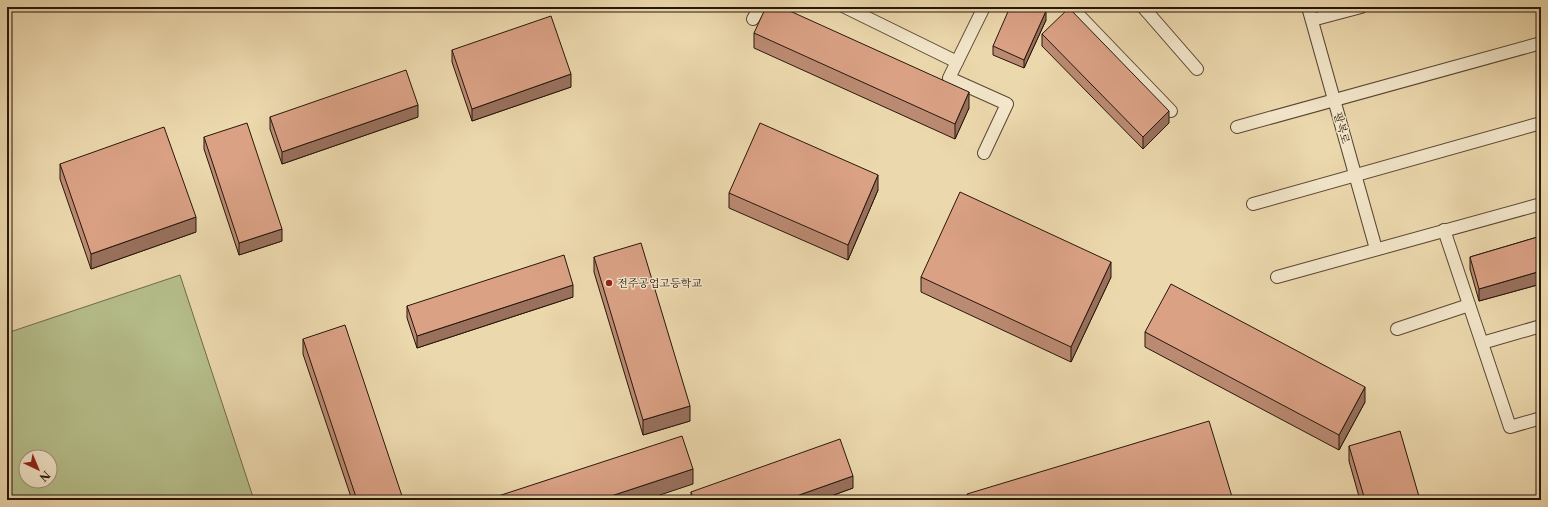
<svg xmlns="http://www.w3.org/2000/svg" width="1548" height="507" font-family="'Libre Caslon Text','Noto Serif KR',serif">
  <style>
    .pitch { fill: #b6bf8b; stroke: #6e6b4a; fill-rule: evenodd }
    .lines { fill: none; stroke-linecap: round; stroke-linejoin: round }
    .service-casing { stroke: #584733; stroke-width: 14 }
    .service { stroke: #f3e6ca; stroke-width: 12 }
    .wall { fill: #bb8a72; stroke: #27170a }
    .shaded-wall { fill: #99715d; stroke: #27170a }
    .building { fill: #daa185; stroke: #27170a }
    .poi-dot { fill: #8f2418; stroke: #f3e6ca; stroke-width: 1.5 }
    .labels { text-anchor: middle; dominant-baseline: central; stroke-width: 3; stroke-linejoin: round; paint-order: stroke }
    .street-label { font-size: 11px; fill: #27170a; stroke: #f3e6ca }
    .poi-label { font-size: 11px; fill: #27170a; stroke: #f3e6ca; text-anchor: start }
  </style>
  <rect width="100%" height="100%" fill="#ecd8ad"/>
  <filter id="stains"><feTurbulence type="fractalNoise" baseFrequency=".005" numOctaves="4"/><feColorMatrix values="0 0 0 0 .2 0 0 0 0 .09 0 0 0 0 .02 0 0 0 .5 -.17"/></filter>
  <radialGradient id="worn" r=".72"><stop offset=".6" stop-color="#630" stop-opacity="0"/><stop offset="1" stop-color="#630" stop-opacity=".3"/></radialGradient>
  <!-- pitch -->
  <path class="pitch" d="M180 275 254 500H7V333ZM26 457H50V481H26Z"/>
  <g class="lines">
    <defs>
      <g id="service">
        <path d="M845 7 957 62"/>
        <path d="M1071 7 1171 111"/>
        <path d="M1143 7 1197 69"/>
        <path d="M1308 7 1376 249"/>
        <path d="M753 19 760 7"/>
        <path d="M1312 20 1361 7"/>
        <path d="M1237 127 1541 43"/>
        <path d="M984 153 1007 104 949 78 984 7"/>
        <path d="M1253 204 1541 123"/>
        <path d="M1444 230 1510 427 1541 418"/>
        <path d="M1277 277 1541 204"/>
        <path d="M1397 329 1469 305"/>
        <path d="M1482 343 1541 326"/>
      </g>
    </defs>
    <!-- service casing -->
    <use href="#service" class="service-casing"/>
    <!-- service -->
    <use href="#service" class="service"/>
  </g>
  <!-- wall -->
  <g class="wall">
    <path d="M1046 20 1024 68 993 55V46Z"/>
    <path d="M754 33 969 108 955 139 754 48Z"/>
    <path d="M1042 34 1169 123 1143 149 1042 46Z"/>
    <path d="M452 50 571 87 472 121 452 62Z"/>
    <path d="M270 117H418L282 164 270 129Z"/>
    <path d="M204 137 282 241 239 255 204 149Z"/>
    <path d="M60 164 196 232 91 269 60 179Z"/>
    <path d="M878 190 848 260 729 208V193Z"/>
    <path d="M1541 236V284L1479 301 1470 269V257Z"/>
    <path d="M594 257 690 421 643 435 594 272Z"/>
    <path d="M921 277H1111L1071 362 921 292Z"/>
    <path d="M573 297 417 348 407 318V306Z"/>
    <path d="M1145 332 1365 402 1339 450 1145 347Z"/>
    <path d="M303 339 402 500H352L303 354Z"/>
    <path d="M1349 446 1420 500H1360L1349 461Z"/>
    <path d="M853 488 820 500H691V492Z"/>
  </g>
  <!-- shaded-wall -->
  <g class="shaded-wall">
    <path d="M1046 11V20L1024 68V60Z"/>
    <path d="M571 74V87L472 121V109Z"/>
    <path d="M969 92V108L955 139V124Z"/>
    <path d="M418 105V117L282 164V152Z"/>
    <path d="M1169 111V123L1143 149V137Z"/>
    <path d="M878 175V190L848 260V245Z"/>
    <path d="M196 217V232L91 269V254Z"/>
    <path d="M282 229V241L239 255V243Z"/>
    <path d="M1111 262V277L1071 362V347Z"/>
    <path d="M1541 271V284L1479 301V289Z"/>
    <path d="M573 285V297L417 348V336Z"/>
    <path d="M1365 387V402L1339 450V435Z"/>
    <path d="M690 406V421L643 435V420Z"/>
    <path d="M693 469V484L645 500H599Z"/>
    <path d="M853 476V488L820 500H785Z"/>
    <path d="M402 496V500H388Z"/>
  </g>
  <!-- building -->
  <g class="building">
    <path d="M766 7H781L969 92 955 124 754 33Z"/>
    <path d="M1010 7H1037L1046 11 1024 60 993 46Z"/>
    <path d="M1069 8 1169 111 1143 137 1042 34Z"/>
    <path d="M551 16 571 74 472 109 452 50Z"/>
    <path d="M406 70 418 105 282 152 270 117Z"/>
    <path d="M247 123 282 229 239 243 204 137Z"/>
    <path d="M760 123 878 175 848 245 729 193Z"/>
    <path d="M164 127 196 217 91 254 60 164Z"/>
    <path d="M960 192 1111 262 1071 347 921 277Z"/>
    <path d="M1541 236V271L1479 289 1470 257Z"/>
    <path d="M641 243 690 406 643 420 594 257Z"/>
    <path d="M564 255 573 285 417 336 407 306Z"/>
    <path d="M1171 284 1365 387 1339 435 1145 332Z"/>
    <path d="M345 325 402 496 388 500H357L303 339Z"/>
    <path d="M1209 421 1233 500H969L967 494Z"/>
    <path d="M1400 431 1420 500H1365L1349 446Z"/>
    <path d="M682 436 693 469 599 500H486Z"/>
    <path d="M840 439 853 476 785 500H694L691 492Z"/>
  </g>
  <!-- markers -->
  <circle class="poi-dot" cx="609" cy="283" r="4"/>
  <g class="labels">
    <!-- street labels -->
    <g class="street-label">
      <text transform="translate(1342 128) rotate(74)">팔복로</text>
    </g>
    <!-- poi labels -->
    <g class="poi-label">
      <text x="617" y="283">전주공업고등학교</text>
    </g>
  </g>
  <!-- margin -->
  <rect width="1548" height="507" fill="none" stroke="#ecd8ad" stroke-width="24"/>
  <rect x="8" y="8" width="1532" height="491" fill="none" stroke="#27170a" stroke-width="2"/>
  <rect x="12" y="12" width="1524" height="483" fill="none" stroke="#27170a"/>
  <!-- north arrow -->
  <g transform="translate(38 469) rotate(136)"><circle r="19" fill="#f3e6ca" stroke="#a1937d"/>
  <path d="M0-3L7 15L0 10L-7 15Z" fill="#8f2418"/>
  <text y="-6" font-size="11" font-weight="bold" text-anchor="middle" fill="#27170a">N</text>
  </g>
  <rect width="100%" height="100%" filter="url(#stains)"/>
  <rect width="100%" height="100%" fill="url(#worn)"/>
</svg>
